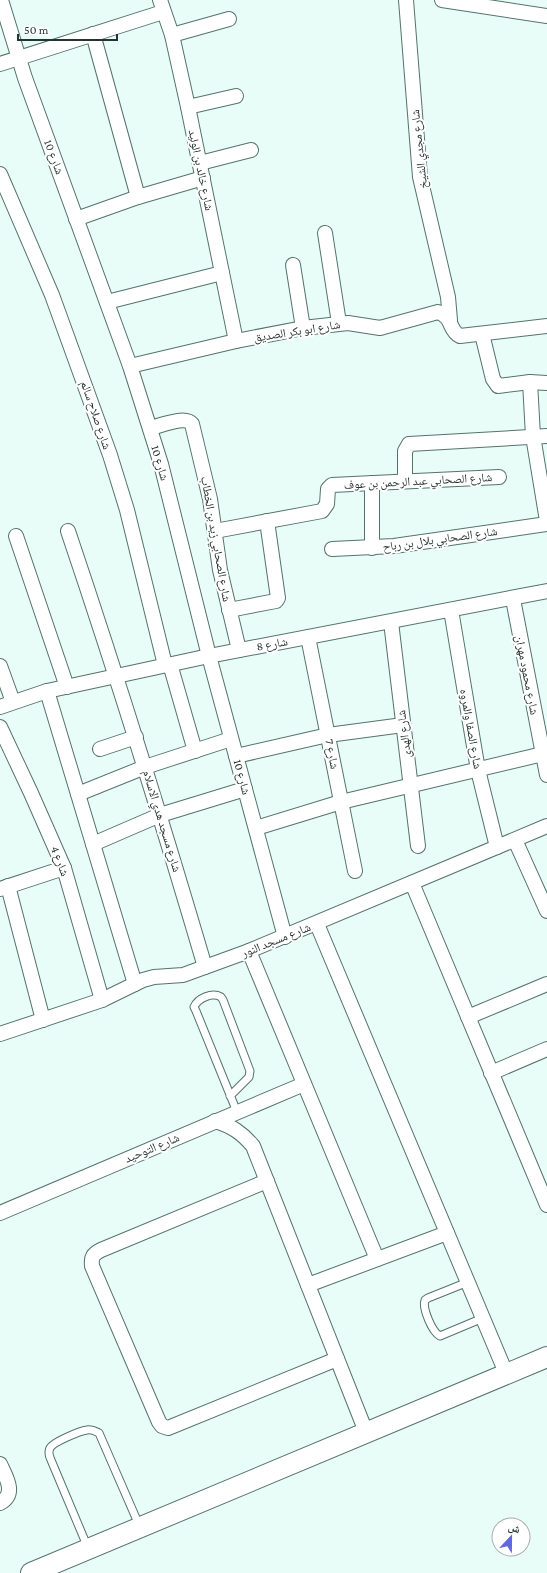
<svg xmlns="http://www.w3.org/2000/svg" width="547" height="1573" font-family="'Crimson Pro','Noto Naskh Arabic',serif">
  <style>
    .lines { fill: none; stroke-linecap: round; stroke-linejoin: round }
    .lane-casing { stroke: #54736b; stroke-width: 9 }
    .street-casing { stroke: #54736b; stroke-width: 16 }
    .secondary-casing { stroke: #54736b; stroke-width: 22 }
    .lane { stroke: #fff; stroke-width: 7 }
    .street { stroke: #fff; stroke-width: 14 }
    .secondary { stroke: #fff; stroke-width: 20 }
    .labels { text-anchor: middle; dominant-baseline: central; stroke-width: 4; stroke-linejoin: round; paint-order: stroke }
    .street-label { font-size: 12px; fill: #263430; stroke: #fff }
  </style>
  <rect width="100%" height="100%" fill="#e8fdf8"/>
  <g class="lines">
    <defs>
      <g id="lane">
        <path d="M230 1096 249 1077 250 1071 223 1000 221 997C212 992 198 998 194 1007L196 1011 237 1112"/>
        <path d="M468 1282 428 1298 425 1300C422 1308 432 1332 440 1336L483 1318"/>
        <path d="M88 1548 51 1460C49 1456 48 1452 50 1448 53 1442 80 1431 87 1430 92 1429 95 1431 99 1433L139 1525"/>
      </g>
      <g id="street">
        <path d="M1 0 25 78 130 366 161 464 209 656 285 937"/>
        <path d="M160 0 172 35 188 107 236 341"/>
        <path d="M406 0 420 177 448 297 450 320"/>
        <path d="M442 0 547 16"/>
        <path d="M93 34 138 197"/>
        <path d="M172 35 229 19"/>
        <path d="M0 64 163 12"/>
        <path d="M188 107 236 96"/>
        <path d="M200 163 251 150"/>
        <path d="M0 174 52 295 110 455 127 510 165 665"/>
        <path d="M76 219 138 197 203 178"/>
        <path d="M325 233 339 323"/>
        <path d="M293 265 303 328"/>
        <path d="M107 302 222 273"/>
        <path d="M482 334 493 379 498 386 530 382 547 383"/>
        <path d="M130 366 236 341 303 328 348 323 380 328 438 312C454 318 448 330 460 336L547 326"/>
        <path d="M530 382 533 436 547 521"/>
        <path d="M150 428C160 426 185 415 192 424L210 499 220 570 239 650"/>
        <path d="M405 481V451L409 444 547 436"/>
        <path d="M68 531C117 676 162 821 205 967"/>
        <path d="M215 531 322 511 327 504 328 489 332 485 499 477"/>
        <path d="M16 536 67 687"/>
        <path d="M372 548V483"/>
        <path d="M332 549 394 546 547 524"/>
        <path d="M513 599 547 775"/>
        <path d="M229 610 276 601 278 598 267 521"/>
        <path d="M451 610 478 770 497 847"/>
        <path d="M391 622 418 846"/>
        <path d="M308 637 355 871"/>
        <path d="M170 664 195 751"/>
        <path d="M0 666 13 702"/>
        <path d="M47 691 135 984"/>
        <path d="M0 707 47 691 209 656 547 591"/>
        <path d="M0 727 31 793 64 868 102 1000"/>
        <path d="M100 749 136 737"/>
        <path d="M236 756 328 735 403 725"/>
        <path d="M78 794 145 767 231 739"/>
        <path d="M256 828 341 802 547 753"/>
        <path d="M515 840 547 911"/>
        <path d="M93 844 160 815 245 789"/>
        <path d="M412 883 547 1205"/>
        <path d="M8 886 43 1020"/>
        <path d="M0 889 64 868"/>
        <path d="M317 924 506 1373"/>
        <path d="M249 951 377 1259"/>
        <path d="M468 1017 547 984"/>
        <path d="M0 1034 102 1000 143 980 154 977 183 975 249 951 547 826"/>
        <path d="M491 1073 547 1049"/>
        <path d="M215 1121C232 1126 242 1133 253 1146L366 1432"/>
        <path d="M267 1181 101 1250C93 1254 91 1257 92 1266L159 1422 162 1426 168 1428 337 1359"/>
        <path d="M0 1213 304 1084"/>
        <path d="M308 1285 447 1233"/>
        <path d="M0 1464C6 1477 17 1494 0 1503"/>
      </g>
      <path id="secondary" d="M31 1573 547 1357"/>
    </defs>
    <!-- lane casing -->
    <use href="#lane" class="lane-casing"/>
    <!-- street casing -->
    <use href="#street" class="street-casing"/>
    <!-- secondary casing -->
    <use href="#secondary" class="secondary-casing"/>
    <!-- lane -->
    <use href="#lane" class="lane"/>
    <!-- street -->
    <use href="#street" class="street"/>
    <!-- secondary -->
    <use href="#secondary" class="secondary"/>
  </g>
  <g class="labels">
    <!-- street labels -->
    <g class="street-label">
      <text transform="translate(419 149) rotate(-96)">شارع مجدي الشيخ</text>
      <text transform="translate(54 157) rotate(70)">شارع 10</text>
      <text transform="translate(201 170) rotate(78)">شارع خالد بن الوليد</text>
      <text transform="translate(297 331) rotate(-9)">شارع ابو بكر الصديق</text>
      <text transform="translate(96 415) rotate(71)">شارع صلاح سالم</text>
      <text transform="translate(160 463) rotate(74)">شارع 10</text>
      <text transform="translate(418 481) rotate(-3)">شارع الصحابي عبد الرحمن بن عوف</text>
      <text transform="translate(216 539) rotate(80)">شارع الصحابي زيد بن الخطاب</text>
      <text transform="translate(440 539) rotate(-8)">شارع الصحابي بلال بن رباح</text>
      <text transform="translate(272 644) rotate(-10)">شارع 8</text>
      <text transform="translate(527 675) rotate(79)">شارع محمود مهران</text>
      <text transform="translate(471 729) rotate(80)">شارع الصفا والمروه</text>
      <text transform="translate(404 734) rotate(-97)">شارع الهدى</text>
      <text transform="translate(332 754) rotate(79)">شارع 7</text>
      <text transform="translate(242 777) rotate(75)">شارع 10</text>
      <text transform="translate(162 821) rotate(73)">شارع مسجد هدي الاسلام</text>
      <text transform="translate(60 861) rotate(69)">شارع 4</text>
      <text transform="translate(276 940) rotate(-22)">شارع مسجد النور</text>
      <text transform="translate(152 1148) rotate(-23)">شارع التوحيد</text>
    </g>
  </g>
  <!-- north arrow -->
  <g transform="translate(511 1537) rotate(22)"><circle r="19" fill="#ffffff" stroke="#a8aeac"/>
  <path d="M0-3L7 15L0 10L-7 15Z" fill="#6167df"/>
  <text y="-6" font-size="11" font-weight="bold" text-anchor="middle" fill="#263430">ش</text>
  </g>
  <!-- scale -->
  <path d="M18 34v6h99v-6" fill="none" stroke="#263430" stroke-width="2"/>
  <text x="24" y="34" font-size="12" fill="#263430" stroke="#ffffff" stroke-width="3" paint-order="stroke">50 m</text>
</svg>
